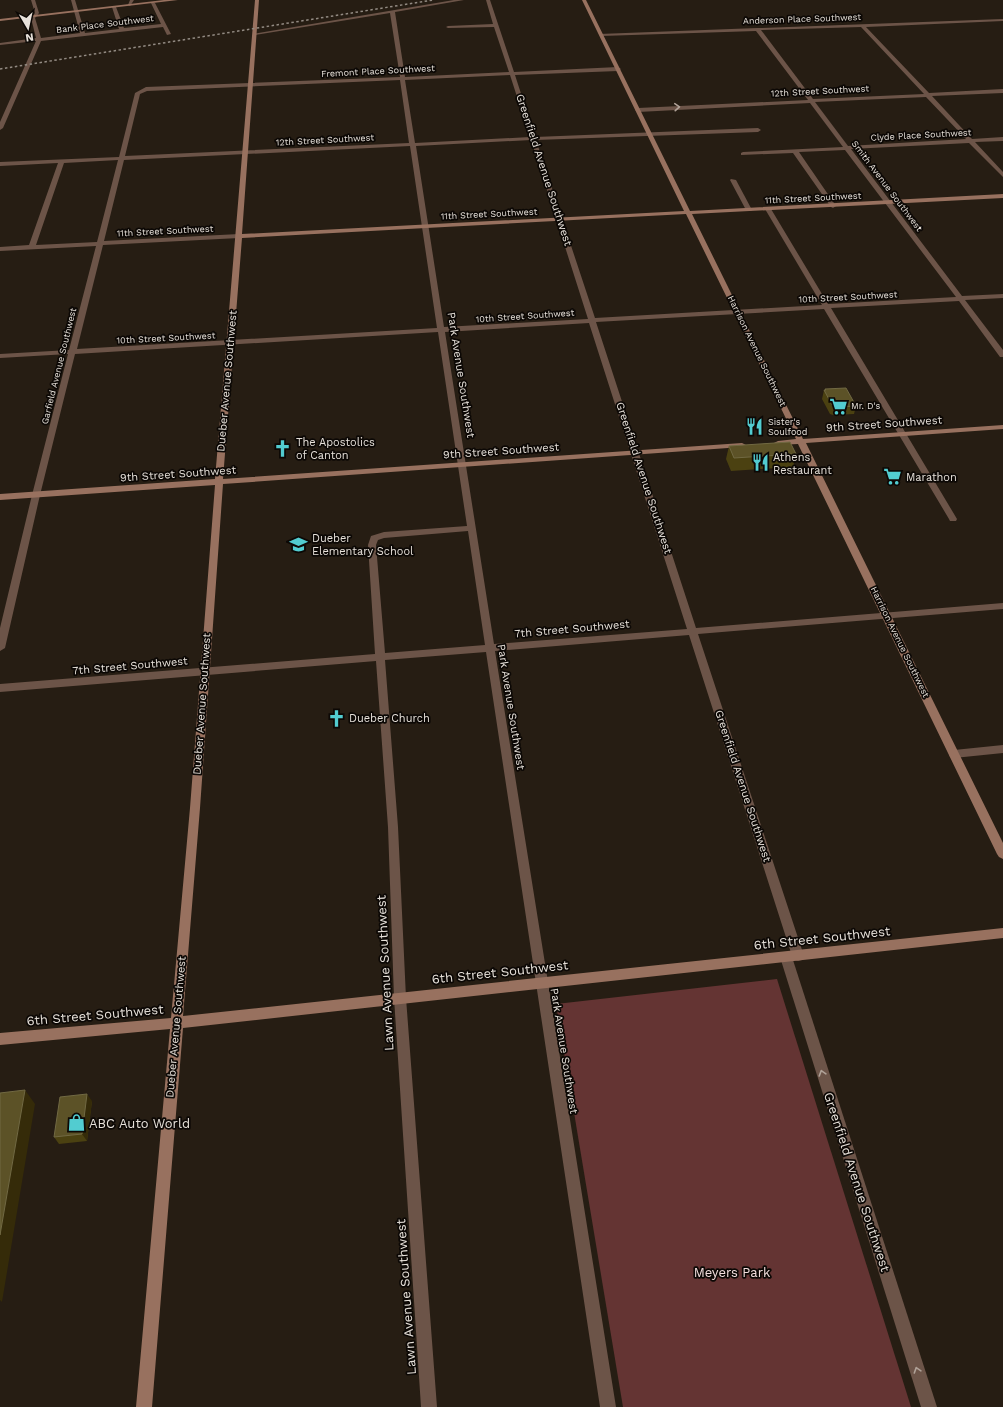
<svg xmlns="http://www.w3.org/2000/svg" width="1003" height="1407" font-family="'Work Sans',sans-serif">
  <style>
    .green { fill: #643433 }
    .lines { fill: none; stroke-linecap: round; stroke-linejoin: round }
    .street { fill: #6c5448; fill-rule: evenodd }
    .secondary { fill: #98715f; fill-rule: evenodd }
    .rail { stroke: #938b83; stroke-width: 1.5; stroke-dasharray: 2.5 2.5; stroke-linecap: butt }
    .wall { fill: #4b4111 }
    .shaded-wall { fill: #352b09 }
    .building { fill: #5c5227; stroke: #716943 }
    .oneway { stroke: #b0a298 }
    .labels { text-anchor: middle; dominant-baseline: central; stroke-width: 3.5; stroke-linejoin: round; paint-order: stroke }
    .far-street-label { font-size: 9px; fill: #e7e1da; stroke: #0c0805 }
    .far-poi-label { font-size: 9px; fill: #e7e1da; stroke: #0c0805; text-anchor: start }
    .street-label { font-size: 11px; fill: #e7e1da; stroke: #0c0805 }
    .poi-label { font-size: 11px; fill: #e7e1da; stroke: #0c0805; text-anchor: start }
    .near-street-label { font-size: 13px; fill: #e7e1da; stroke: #0c0805 }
    .near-poi-label { font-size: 13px; fill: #e7e1da; stroke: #0c0805; text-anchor: start }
    .near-park-label { font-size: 13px; fill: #f3dfde; stroke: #0c0805 }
  </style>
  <rect width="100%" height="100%" fill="#261d13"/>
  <!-- green -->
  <path class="green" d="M777 979 911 1407H623L556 1004Z"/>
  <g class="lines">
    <!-- street -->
    <g class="street">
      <path d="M31 0H35L39 13 35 18 41 38 80 33 71 0H75L85 33 119 29 112 7 114 6 116 7 124 28 161 24 151 3 153 2 155 3 171 34 167 35 163 27 41 41 3 128 0 130V122L36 41 0 45V43L36 38 31 18 35 13Z"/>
      <path d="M130 0H134L130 6 128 5Z"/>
      <path d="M454 0H464L395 12 405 77 509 72 494 27 448 28 446 27 448 26 493 24 486 0H490L514 72 618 67 621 69 618 71 515 75 535 137 758 128 761 130 758 132 536 140 595 318 822 305 765 209 768 207 771 209 828 304 956 297 845 150 799 152 836 206 833 208 831 207 793 153 741 155V153L743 152 843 147 810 103 638 112 635 110 638 108 808 100 756 31 601 36 599 34 1003 19V21L866 27 929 93 1003 89V93L932 96 972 139 1003 137V141L975 142 1003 172V177L969 143 851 149 962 296 1003 294V298L965 300 1003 350V357H1000L959 301 831 308 957 519 956 521H950L949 519 824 309 596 322 696 628 1003 603V609L698 634 804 956 802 960 798 961 794 960 792 956 689 635 495 651 616 1407H600L486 652 385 660 398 827 406 998 437 1407H421L394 998 388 827 376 661 0 692V684L375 654 368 545 371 536 384 532 467 526 438 332 75 354 40 495 5 648 0 651V628L32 495 68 354 0 358V354L69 350 96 246 0 251V247L29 245 58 163 0 166V162L119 157 135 93 146 87 400 77 390 13 255 35 253 34ZM861 27 924 94 813 99 761 30ZM510 75 530 137 415 143 405 80ZM400 80 409 143 125 156 140 94 147 91ZM926 97 966 139 848 146 815 102ZM531 140 588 319 444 327 416 146ZM410 146 437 328 77 349 103 245 239 238 242 236 239 234 104 241 124 160ZM118 160 97 242 36 245 64 163ZM589 323 687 629 494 644 445 332ZM468 531 485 645 385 653 376 545 378 540 384 538Z"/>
      <path d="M731 179 736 180 752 210 751 211 746 210 730 180Z"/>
      <path d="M1003 745V753L954 758 950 757 949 754 950 751 954 750Z"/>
      <path d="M786 952 790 953 792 957 937 1407H921L780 957 782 953Z"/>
    </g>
    <!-- secondary -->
    <g class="secondary">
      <path d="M164 0H178L0 21V19Z"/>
      <path d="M255 0H259L242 234 684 211 582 0H586L690 211 1003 194V198L692 214 803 439 1003 425V429L806 443 1003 843V859L999 857 997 854 798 444 778 445 774 443 778 441 796 439 686 214 242 238 223 479 742 443 746 445 742 447 223 484 200 808 183 1016 1003 928V938L183 1028 152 1407H136L170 1029 0 1045V1033L171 1018 190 808 215 485 0 500V494L215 479Z"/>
    </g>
    <!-- rail -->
    <path class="rail" d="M0 69 433 0"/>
  </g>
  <!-- wall -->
  <g class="wall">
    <path d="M825 389 856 406 854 414 833 415 830 414 822 399 824 390H825Z"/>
    <path d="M729 446 796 454 793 467 731 471 726 459Z"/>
    <path d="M92 1101 87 1141 59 1144 54 1137Z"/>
  </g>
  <!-- shaded-wall -->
  <g class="shaded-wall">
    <path d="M25 1090 35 1104 2 1302 0 1300V1235Z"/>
    <path d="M87 1094 92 1101 87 1141 82 1134Z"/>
  </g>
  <!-- building -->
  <g class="building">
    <path d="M846 388 856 406 835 407 832 405 824 390H826L825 389Z"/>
    <path d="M790 442 796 454 734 458 729 446Z"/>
    <path d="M25 1090 0 1235V1093Z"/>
    <path d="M87 1094 82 1134 54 1137 60 1097Z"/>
  </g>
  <!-- one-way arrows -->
  <defs><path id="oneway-chevron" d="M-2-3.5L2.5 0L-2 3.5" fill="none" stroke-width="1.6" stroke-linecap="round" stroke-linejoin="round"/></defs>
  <g class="oneway">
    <use href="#oneway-chevron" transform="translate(677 107) rotate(-4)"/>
    <use href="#oneway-chevron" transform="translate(822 1073) rotate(-107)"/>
    <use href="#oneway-chevron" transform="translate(917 1370) rotate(-108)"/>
  </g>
  <!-- icons -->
  <defs>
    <symbol id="supermarket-bare" viewBox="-9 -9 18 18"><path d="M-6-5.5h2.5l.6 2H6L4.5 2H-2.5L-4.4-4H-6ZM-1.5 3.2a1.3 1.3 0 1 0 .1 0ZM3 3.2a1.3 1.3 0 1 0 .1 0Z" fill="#52ccd0" stroke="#0c0805" stroke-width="2.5" paint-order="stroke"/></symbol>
    <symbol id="restaurant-bare" viewBox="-9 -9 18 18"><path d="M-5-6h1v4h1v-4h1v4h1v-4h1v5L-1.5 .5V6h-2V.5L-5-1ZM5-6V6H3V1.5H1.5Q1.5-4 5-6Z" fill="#52ccd0" stroke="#0c0805" stroke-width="2.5" paint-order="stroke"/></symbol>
    <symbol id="church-bare" viewBox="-9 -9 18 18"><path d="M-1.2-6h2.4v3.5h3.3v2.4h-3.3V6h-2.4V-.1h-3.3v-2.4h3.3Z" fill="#52ccd0" stroke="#0c0805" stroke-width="2.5" paint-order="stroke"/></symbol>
    <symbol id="school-bare" viewBox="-9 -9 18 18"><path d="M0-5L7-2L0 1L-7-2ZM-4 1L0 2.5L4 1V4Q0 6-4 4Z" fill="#52ccd0" stroke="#0c0805" stroke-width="2.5" paint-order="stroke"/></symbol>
    <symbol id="shop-bare" viewBox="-9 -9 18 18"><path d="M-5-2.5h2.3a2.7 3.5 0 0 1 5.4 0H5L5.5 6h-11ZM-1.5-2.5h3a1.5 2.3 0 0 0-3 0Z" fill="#52ccd0" stroke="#0c0805" stroke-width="2.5" paint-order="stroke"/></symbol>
  </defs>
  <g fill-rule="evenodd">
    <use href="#supermarket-bare" x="826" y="394" width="25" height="25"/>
    <use href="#restaurant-bare" x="742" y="414" width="25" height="25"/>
    <use href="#church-bare" x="270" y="436" width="25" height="25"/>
    <use href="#restaurant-bare" x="748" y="450" width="25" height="25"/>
    <use href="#supermarket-bare" x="880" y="464" width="25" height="25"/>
    <use href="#school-bare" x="286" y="532" width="25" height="25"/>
    <use href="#church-bare" x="324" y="706" width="25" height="25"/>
    <use href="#shop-bare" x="64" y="1110" width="25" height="25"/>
  </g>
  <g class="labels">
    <!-- far-street labels -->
    <g class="far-street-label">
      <text transform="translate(802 19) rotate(-2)">Anderson Place Southwest</text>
      <text transform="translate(105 24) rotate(-7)">Bank Place Southwest</text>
      <text transform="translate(378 71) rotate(-3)">Fremont Place Southwest</text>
      <text transform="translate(820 91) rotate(-3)">12th Street Southwest</text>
      <text transform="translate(921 135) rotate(-3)">Clyde Place Southwest</text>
      <text transform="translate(325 140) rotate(-3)">12th Street Southwest</text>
      <text transform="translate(887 186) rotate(53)">Smith Avenue Southwest</text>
      <text transform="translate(813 198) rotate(-3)">11th Street Southwest</text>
      <text transform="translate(489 214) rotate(-3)">11th Street Southwest</text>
      <text transform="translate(165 231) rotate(-3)">11th Street Southwest</text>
      <text transform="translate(848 297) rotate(-3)">10th Street Southwest</text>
      <text transform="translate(525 316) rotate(-4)">10th Street Southwest</text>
      <text transform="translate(166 338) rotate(-3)">10th Street Southwest</text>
      <text transform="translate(757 351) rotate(64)">Harrison Avenue Southwest</text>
      <text transform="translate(59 366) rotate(-76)">Garfield Avenue Southwest</text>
      <text transform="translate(900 642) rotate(64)">Harrison Avenue Southwest</text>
    </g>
    <!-- far-poi labels -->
    <g class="far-poi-label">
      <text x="851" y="406">Mr. D's</text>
      <text x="768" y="422">Sister's<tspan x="768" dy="10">Soulfood</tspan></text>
    </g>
    <!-- street labels -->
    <g class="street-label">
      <text transform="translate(544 170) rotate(72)">Greenfield Avenue Southwest</text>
      <text transform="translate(461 375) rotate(81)">Park Avenue Southwest</text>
      <text transform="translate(227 381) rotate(-85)">Dueber Avenue Southwest</text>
      <text transform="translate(884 424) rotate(-4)">9th Street Southwest</text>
      <text transform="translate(501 451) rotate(-4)">9th Street Southwest</text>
      <text transform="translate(178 474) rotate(-4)">9th Street Southwest</text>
      <text transform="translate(644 478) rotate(72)">Greenfield Avenue Southwest</text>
      <text transform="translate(572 629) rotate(-5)">7th Street Southwest</text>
      <text transform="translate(130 666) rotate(-5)">7th Street Southwest</text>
      <text transform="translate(202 704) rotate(-86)">Dueber Avenue Southwest</text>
      <text transform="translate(511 707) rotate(81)">Park Avenue Southwest</text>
      <text transform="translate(743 786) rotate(72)">Greenfield Avenue Southwest</text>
      <text transform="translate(176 1027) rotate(-85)">Dueber Avenue Southwest</text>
      <text transform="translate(564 1051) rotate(81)">Park Avenue Southwest</text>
    </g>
    <!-- poi labels -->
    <g class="poi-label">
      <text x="296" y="442">The Apostolics<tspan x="296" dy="13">of Canton</tspan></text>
      <text x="773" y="457">Athens<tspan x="773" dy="13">Restaurant</tspan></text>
      <text x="906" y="477">Marathon</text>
      <text x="312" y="538">Dueber<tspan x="312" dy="13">Elementary School</tspan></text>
      <text x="349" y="718">Dueber Church</text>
    </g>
    <!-- near-street labels -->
    <g class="near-street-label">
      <text transform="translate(822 938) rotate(-6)">6th Street Southwest</text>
      <text transform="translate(500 972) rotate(-6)">6th Street Southwest</text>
      <text transform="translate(385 973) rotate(-93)">Lawn Avenue Southwest</text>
      <text transform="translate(95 1015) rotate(-5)">6th Street Southwest</text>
      <text transform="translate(857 1182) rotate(72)">Greenfield Avenue Southwest</text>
      <text transform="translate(406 1297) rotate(-94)">Lawn Avenue Southwest</text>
    </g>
    <!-- near-poi labels -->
    <g class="near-poi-label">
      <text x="89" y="1123">ABC Auto World</text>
    </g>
    <!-- near-park labels -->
    <g class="near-park-label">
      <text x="732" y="1272">Meyers Park</text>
    </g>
  </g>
  <!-- north arrow -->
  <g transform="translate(28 28) rotate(171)" stroke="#0c0805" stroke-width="3" paint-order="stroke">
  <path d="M0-3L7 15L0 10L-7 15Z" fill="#e7e1da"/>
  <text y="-6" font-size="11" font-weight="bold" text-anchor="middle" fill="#e7e1da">N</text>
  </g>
</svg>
